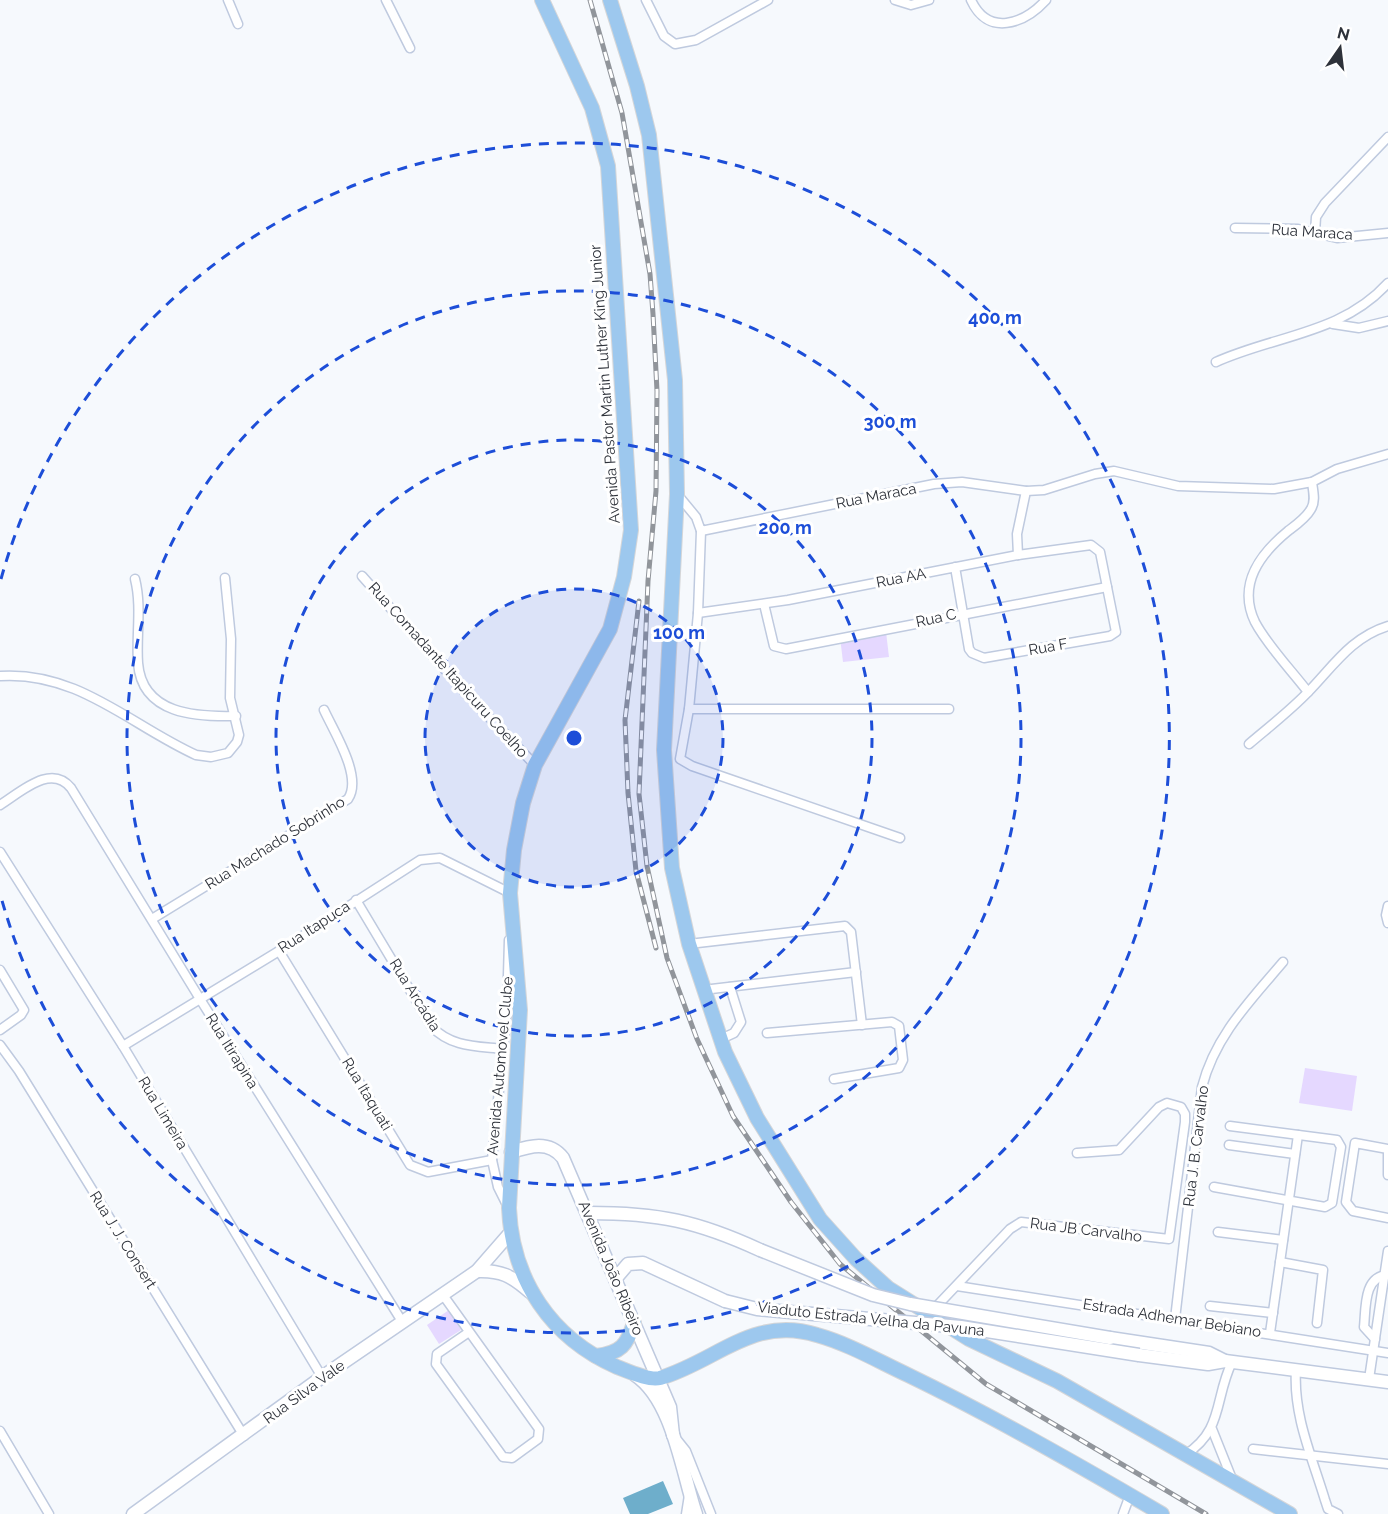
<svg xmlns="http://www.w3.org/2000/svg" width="1388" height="1514" font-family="Raleway,sans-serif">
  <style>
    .green { fill: #e5d8ff }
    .water { fill: #6eaecb }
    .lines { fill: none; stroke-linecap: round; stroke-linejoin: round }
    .street-casing { stroke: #bfcadf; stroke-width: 11 }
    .secondary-casing { stroke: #bfcadf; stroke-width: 15 }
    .primary-casing { stroke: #d5d6d8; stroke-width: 16 }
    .street { stroke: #fff; stroke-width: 8 }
    .secondary { stroke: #fff; stroke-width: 12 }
    .primary { stroke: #9dc8ee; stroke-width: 14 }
    .rail-casing { stroke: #91959b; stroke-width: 5 }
    .rail { stroke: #fff; stroke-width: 3; stroke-dasharray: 9; stroke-linecap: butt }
    .secondary-bridge-casing { stroke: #bfcadf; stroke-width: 15; stroke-linecap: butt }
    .secondary-bridge { stroke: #fff; stroke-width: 12 }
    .ring { fill: none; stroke: #1d4ed8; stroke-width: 3; stroke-dasharray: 10 8 }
    .labels { text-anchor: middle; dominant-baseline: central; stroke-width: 6; stroke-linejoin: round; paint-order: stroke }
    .street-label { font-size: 15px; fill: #2e323a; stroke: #fff }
    .centre { fill: #1d4ed8; stroke: #fff; stroke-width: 3 }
    .ring-label { font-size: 18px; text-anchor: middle; font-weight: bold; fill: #1d4ed8; stroke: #fff; stroke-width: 6; stroke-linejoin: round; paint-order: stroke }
  </style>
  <rect width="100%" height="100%" fill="#f6f9fd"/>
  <!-- green -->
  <g class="green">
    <path d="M886 632 889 657 843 662 840 637Z"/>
    <path d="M1305 1068 1357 1076 1352 1111 1299 1103Z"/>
    <path d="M449 1310 461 1330 439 1344 427 1325Z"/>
  </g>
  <!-- water -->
  <path class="water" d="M663 1481 673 1504 648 1514H630L623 1498Z"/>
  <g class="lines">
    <defs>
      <g id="street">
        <path d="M228 0 238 24"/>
        <path d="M386 0 410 48"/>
        <path d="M646 0 664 36 675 44 696 40 768 0"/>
        <path d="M895 0 911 5 929 0"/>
        <path d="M971 0C988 37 1024 24 1046 0"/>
        <path d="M1235 228 1298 229 1337 238 1388 233"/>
        <path d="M1315 233 1316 217 1325 203 1388 137"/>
        <path d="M1333 324 1359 328 1388 321"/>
        <path d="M1216 362C1276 335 1342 334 1388 283"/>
        <path d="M677 494 696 517 701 531 934 484 962 482 1026 491 1044 490 1095 474 1114 471 1178 486 1274 489 1312 482 1337 469 1388 454"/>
        <path d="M701 531 698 613 689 709 680 759 692 766 900 838"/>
        <path d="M1018 555 1017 534 1026 491"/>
        <path d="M362 576 464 691 535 765"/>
        <path d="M135 579C142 607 136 635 138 663 142 715 197 717 236 716"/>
        <path d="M764 604 774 646 786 649 1107 587"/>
        <path d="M698 613 788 600 1018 555 1091 545 1100 552 1116 632 1110 636 984 658 972 653 969 649 955 567"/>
        <path d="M0 676C78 671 130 725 196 755L211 757 228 753 237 742 239 735 230 698 231 639 225 578"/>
        <path d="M1308 692C1292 671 1267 645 1255 622 1237 584 1260 554 1288 531 1296 525 1306 518 1311 509 1316 501 1313 491 1312 482"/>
        <path d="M689 709H949"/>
        <path d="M1249 744C1269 727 1291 710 1309 691 1334 665 1352 637 1388 626"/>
        <path d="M0 805C21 792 51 763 71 788L200 999 403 1323"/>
        <path d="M0 852 123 1046 322 1377"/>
        <path d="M356 900 432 1027C451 1047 476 1046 502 1049"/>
        <path d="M1388 906 1386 915 1388 923"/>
        <path d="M152 919 348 799C363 777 334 732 324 710"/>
        <path d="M689 944 845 926 851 932 862 1025"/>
        <path d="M279 951 410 1165 428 1172 492 1160"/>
        <path d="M0 970 24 1010 21 1015 0 1030"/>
        <path d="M703 990 856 972"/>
        <path d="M767 1033 892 1022 899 1026 903 1060 899 1068 834 1079"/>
        <path d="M721 1039 734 1033 741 1022 730 987"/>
        <path d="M0 1045 19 1071 244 1436"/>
        <path d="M123 1046 279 951 420 860 440 858 510 893"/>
        <path d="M1229 1145 1295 1154"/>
        <path d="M1388 1149 1355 1143 1346 1202 1353 1211 1388 1218"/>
        <path d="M1388 1153V1175"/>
        <path d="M1214 1187 1325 1207 1332 1203 1341 1147 1337 1140 1230 1126"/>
        <path d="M507 1205 498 1187 492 1160 507 1010 509 940"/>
        <path d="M1218 1232 1283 1240"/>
        <path d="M1280 1262 1323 1270 1317 1323"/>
        <path d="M957 1286 1388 1353"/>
        <path d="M443 1295 539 1429 538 1439 512 1458 503 1457 436 1364 437 1354 469 1332"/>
        <path d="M1210 1306 1273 1313"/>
        <path d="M933 1310 1010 1229 1021 1222 1169 1239 1185 1122V1114L1181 1107 1167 1103 1159 1107 1119 1150 1077 1153"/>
        <path d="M1175 1319 1202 1087C1215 1036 1250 1001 1283 962"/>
        <path d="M1270 1333 1298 1135"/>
        <path d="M1375 1339 1364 1327C1366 1309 1363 1276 1388 1275"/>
        <path d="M1296 1370C1293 1415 1312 1457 1325 1500L1328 1509 1338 1514"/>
        <path d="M1369 1379 1388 1251"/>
        <path d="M1212 1429 1232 1479"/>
        <path d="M0 1431 49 1514"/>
        <path d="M678 1441 686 1451 711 1514"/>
        <path d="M1253 1449 1388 1464"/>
        <path d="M1185 1455C1224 1430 1214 1399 1232 1362"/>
        <path d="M686 1514 689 1495"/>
        <path d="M1123 1514 1130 1495"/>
      </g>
      <g id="secondary">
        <path d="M511 1152C530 1146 549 1140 563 1158L670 1407 673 1435"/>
        <path d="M589 1213C658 1213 697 1221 760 1250"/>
        <path d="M477 1271C501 1270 512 1276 530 1292"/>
        <path d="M616 1278 628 1264 643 1263 725 1301"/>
        <path d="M1110 1338 1209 1353 1225 1361 1388 1382"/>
        <path d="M1139 1355 1208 1364 1225 1361"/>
        <path d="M635 1375C673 1400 682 1473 696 1514"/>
        <path d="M133 1514 322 1377 477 1271 511 1232"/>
      </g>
      <g id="primary">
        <path d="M542 0 592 108 608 166 631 530 624 577 610 629 535 765 523 803 514 850 510 893 520 1010 509 1208C512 1280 551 1338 617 1367 628 1371 649 1381 660 1378 717 1361 753 1315 817 1335 849 1344 878 1361 908 1375 995 1417 1079 1465 1162 1514"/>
        <path d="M610 0 637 86 649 135 675 380 677 494 664 750 672 868 689 944 725 1052 757 1118 820 1219 856 1259 888 1288 969 1339 1057 1381 1290 1514"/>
        <path d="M596 1356C621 1353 627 1345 634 1323"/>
      </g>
    </defs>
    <!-- street casing -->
    <use href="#street" class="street-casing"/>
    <!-- secondary casing -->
    <use href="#secondary" class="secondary-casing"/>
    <!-- primary casing -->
    <use href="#primary" class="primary-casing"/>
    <!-- street -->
    <use href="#street" class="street"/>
    <!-- secondary -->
    <use href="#secondary" class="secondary"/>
    <!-- primary -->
    <use href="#primary" class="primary"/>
    <defs>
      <g id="rail">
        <path d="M590 0 622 113 650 274 653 314 657 391 656 491 648 581 639 794 647 866 667 958 697 1039 733 1116 791 1202 840 1264 986 1384 1206 1514"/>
        <path d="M639 601 625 720 628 793 636 871 656 948"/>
      </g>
    </defs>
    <!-- rail casing -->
    <use href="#rail" class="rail-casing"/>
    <!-- rail -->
    <use href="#rail" class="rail"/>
    <defs>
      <g id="secondary-bridge">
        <path d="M760 1250 873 1295 910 1304 1110 1338"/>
        <path d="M725 1301 757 1309 961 1327 1139 1355"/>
      </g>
    </defs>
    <!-- secondary-bridge casing -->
    <use href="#secondary-bridge" class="secondary-bridge-casing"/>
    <!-- secondary-bridge -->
    <use href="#secondary-bridge" class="secondary-bridge"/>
  </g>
  <!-- distance rings -->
  <circle cx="574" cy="738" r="149" fill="#1d4ed8" fill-opacity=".12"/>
  <g class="ring">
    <circle cx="574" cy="738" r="149"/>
    <circle cx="574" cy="738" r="298"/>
    <circle cx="574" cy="738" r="447"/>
    <path d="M1 579A595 595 0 1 1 1 897"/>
  </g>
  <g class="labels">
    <!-- street labels -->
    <g class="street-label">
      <text transform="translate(1312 232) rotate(4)">Rua Maraca</text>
      <text transform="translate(605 384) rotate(-94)">Avenida Pastor Martin Luther King Junior</text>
      <text transform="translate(876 496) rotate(-11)">Rua Maraca</text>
      <text transform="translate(901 578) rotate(-11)">Rua AA</text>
      <text transform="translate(936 618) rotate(-12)">Rua C</text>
      <text transform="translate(1048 647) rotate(-10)">Rua F</text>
      <text transform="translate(448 670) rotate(48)">Rua Comadante Itapicuru Coelho</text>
      <text transform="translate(275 843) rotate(-32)">Rua Machado Sobrinho</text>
      <text transform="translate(314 927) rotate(-33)">Rua Itapuca</text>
      <text transform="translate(415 995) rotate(58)">Rua Arcádia</text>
      <text transform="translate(232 1051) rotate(58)">Rua Itirapina</text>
      <text transform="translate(500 1066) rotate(-85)">Avenida Automovel Clube</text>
      <text transform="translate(367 1094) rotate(59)">Rua Itaquati</text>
      <text transform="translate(163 1113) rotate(59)">Rua Limeira</text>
      <text transform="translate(1196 1146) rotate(-83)">Rua J. B. Carvalho</text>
      <text transform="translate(1086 1230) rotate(7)">Rua JB Carvalho</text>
      <text transform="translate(123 1240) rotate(58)">Rua J. J. Consert</text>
      <text transform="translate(611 1268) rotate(67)">Avenida João Ribeiro</text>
      <text transform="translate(1172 1318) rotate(9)">Estrada Adhemar Bebiano</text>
      <text transform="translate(871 1319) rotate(6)">Viaduto Estrada Velha da Pavuna</text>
      <text transform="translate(304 1392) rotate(-36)">Rua Silva Vale</text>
    </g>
  </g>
  <circle cx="574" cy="738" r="9" class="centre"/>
  <g class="ring-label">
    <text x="995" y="324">400 m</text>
    <text x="890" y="428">300 m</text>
    <text x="785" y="534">200 m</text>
    <text x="679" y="639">100 m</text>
  </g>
  <!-- north arrow -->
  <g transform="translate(1340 48) rotate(14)" stroke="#ffffff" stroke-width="4.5" paint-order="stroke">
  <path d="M0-4.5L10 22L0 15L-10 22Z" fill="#2e323a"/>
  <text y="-9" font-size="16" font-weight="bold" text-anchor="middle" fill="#2e323a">N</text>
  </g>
</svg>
